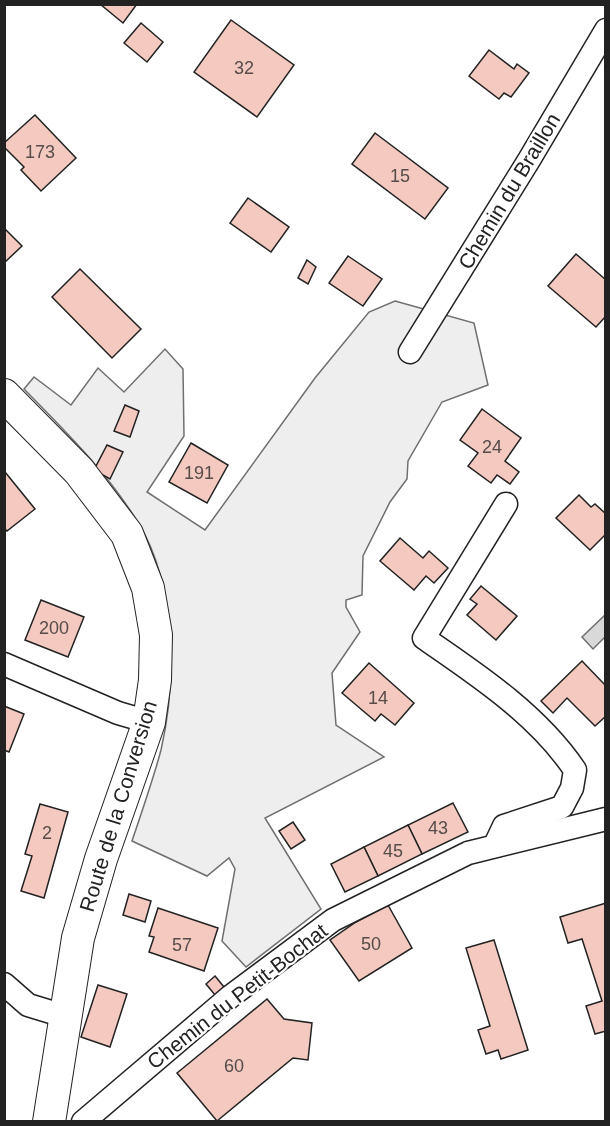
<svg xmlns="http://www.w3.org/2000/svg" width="610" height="1126" font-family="Helvetica,sans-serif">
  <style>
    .green { fill: #eee; stroke: #6f6f6f; stroke-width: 1.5 }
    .water { fill: #d9d9d9; stroke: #6f6f6f; stroke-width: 1.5 }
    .building { fill: #f3c9c0; stroke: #222; stroke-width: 1.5 }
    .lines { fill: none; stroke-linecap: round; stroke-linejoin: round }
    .street-casing { stroke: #222; stroke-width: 25 }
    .secondary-casing { stroke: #222; stroke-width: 34 }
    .street { stroke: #fff; stroke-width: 22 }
    .secondary { stroke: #fff; stroke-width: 32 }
    .labels { text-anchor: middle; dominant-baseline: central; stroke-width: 4.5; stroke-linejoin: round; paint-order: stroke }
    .number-label { font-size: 18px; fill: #564c4a }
    .street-label { font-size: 21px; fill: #222; stroke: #fff }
  </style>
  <rect width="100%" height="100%" fill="#fff"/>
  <!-- green -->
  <path class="green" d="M395 301 474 323 488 385 442 402 408 461 407 479 390 502 363 556 362 595 346 600V607L360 632 332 673 336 725 384 757 265 818 321 909 246 967 222 941 235 869 229 858 207 876 132 841C142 811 153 780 161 750 177 680 176 586 139 524 108 473 65 431 24 389L34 377 71 405 98 368 124 392 165 349 183 369 184 436 147 492 205 530 315 378 369 312Z"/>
  <!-- water -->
  <path class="water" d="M605 615V637L593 649 582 637Z"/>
  <!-- building -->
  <g class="building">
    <path d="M100 4H137L123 23Z"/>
    <path d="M231 20 294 65 257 117 194 72Z"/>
    <path d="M141 23 163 42 147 62 124 43Z"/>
    <path d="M489 50 514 69 517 64 529 73 511 97 504 93 499 99 469 76Z"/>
    <path d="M35 115 76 158 41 191 21 170 24 167 4 147V143Z"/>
    <path d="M375 133 448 188 425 219 352 164Z"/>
    <path d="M248 198 289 227 271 252 230 223Z"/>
    <path d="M4 228 22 246 4 263Z"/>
    <path d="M576 254 606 280V316L596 327 548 286Z"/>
    <path d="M348 256 382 279 363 306 329 283Z"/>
    <path d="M307 260 316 267 308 284 298 278Z"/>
    <path d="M80 269 141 329 112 358 52 297Z"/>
    <path d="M125 405 139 411 130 437 114 431Z"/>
    <path d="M482 409 521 438 505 461 519 472 510 484 497 475 491 483 468 466 478 453 460 440Z"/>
    <path d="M191 443 228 465 207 503 169 482Z"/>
    <path d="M107 445 123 452 110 479 94 470Z"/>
    <path d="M5 472 35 509 7 531 4 528Z"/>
    <path d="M579 495 591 507 595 504 606 514V534L590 550 556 518Z"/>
    <path d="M400 538 423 558 429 551 448 568 434 583 426 576 414 590 380 561Z"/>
    <path d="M481 586 517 616 496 640 467 615 477 604 470 599Z"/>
    <path d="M41 600 84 617 68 657 25 640Z"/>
    <path d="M582 661 606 686V716L595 726 567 698 553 713 541 701Z"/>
    <path d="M369 663 414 703 395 725 381 714 375 721 342 693Z"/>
    <path d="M4 706 24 714 9 752 4 750Z"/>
    <path d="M453 803 468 832 422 854 408 825Z"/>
    <path d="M40 804 68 812 44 898 21 891 32 856 25 854Z"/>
    <path d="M293 822 305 840 291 849 279 831Z"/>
    <path d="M408 825 422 854 378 876 364 847Z"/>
    <path d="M364 847 378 876 345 892 331 864Z"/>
    <path d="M129 894 151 901 145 922 123 915Z"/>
    <path d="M606 903V1031L595 1034 586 1006 602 1001 582 939 568 943 560 917Z"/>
    <path d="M388 905 412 948 359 981 330 940 356 922Z"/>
    <path d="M158 908 218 928 204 971 149 952 154 937 149 936Z"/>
    <path d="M494 940 528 1050 501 1059 498 1050 486 1054 478 1030 490 1026 466 948Z"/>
    <path d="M215 976 224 987 215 995 206 984Z"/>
    <path d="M98 985 127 994 110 1047 81 1037Z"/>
    <path d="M267 999 284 1019 312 1023 308 1060 293 1058 217 1121 177 1073Z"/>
  </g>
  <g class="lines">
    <defs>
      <g id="street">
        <path d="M410 352 529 160 606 30"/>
        <path d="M4 664 118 713 149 722"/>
        <path d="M495 845 504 826 562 807 572 788 575 770C538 715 478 675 424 638L506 504"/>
        <path d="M4 984 28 1005 64 1016"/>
        <path d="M83 1122 231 996 333 920 468 853 606 819"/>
      </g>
      <path id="secondary" d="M4 395 79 471 127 534 148 588 156 635 155 680 149 722 101 859 78 938 49 1122"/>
    </defs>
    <!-- street casing -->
    <use href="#street" class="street-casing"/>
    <!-- secondary casing -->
    <use href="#secondary" class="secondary-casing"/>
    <!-- street -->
    <use href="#street" class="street"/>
    <!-- secondary -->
    <use href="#secondary" class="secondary"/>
  </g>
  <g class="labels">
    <!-- number labels -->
    <g class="number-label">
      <text x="244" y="68">32</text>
      <text x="40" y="152">173</text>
      <text x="400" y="176">15</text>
      <text x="492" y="447">24</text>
      <text x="199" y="473">191</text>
      <text x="54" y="628">200</text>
      <text x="378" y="698">14</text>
      <text x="438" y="828">43</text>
      <text x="47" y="833">2</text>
      <text x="393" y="851">45</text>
      <text x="371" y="944">50</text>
      <text x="182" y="945">57</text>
      <text x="234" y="1066">60</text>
    </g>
    <!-- street labels -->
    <g class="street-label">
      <text transform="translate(509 191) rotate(-59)">Chemin du Braillon</text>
      <text transform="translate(118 806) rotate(-73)">Route de la Conversion</text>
      <text transform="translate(237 996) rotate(-38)">Chemin du Petit-Bochat</text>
    </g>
  </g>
  <!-- border -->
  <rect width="610" height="1126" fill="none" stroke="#222222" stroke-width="12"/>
</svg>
